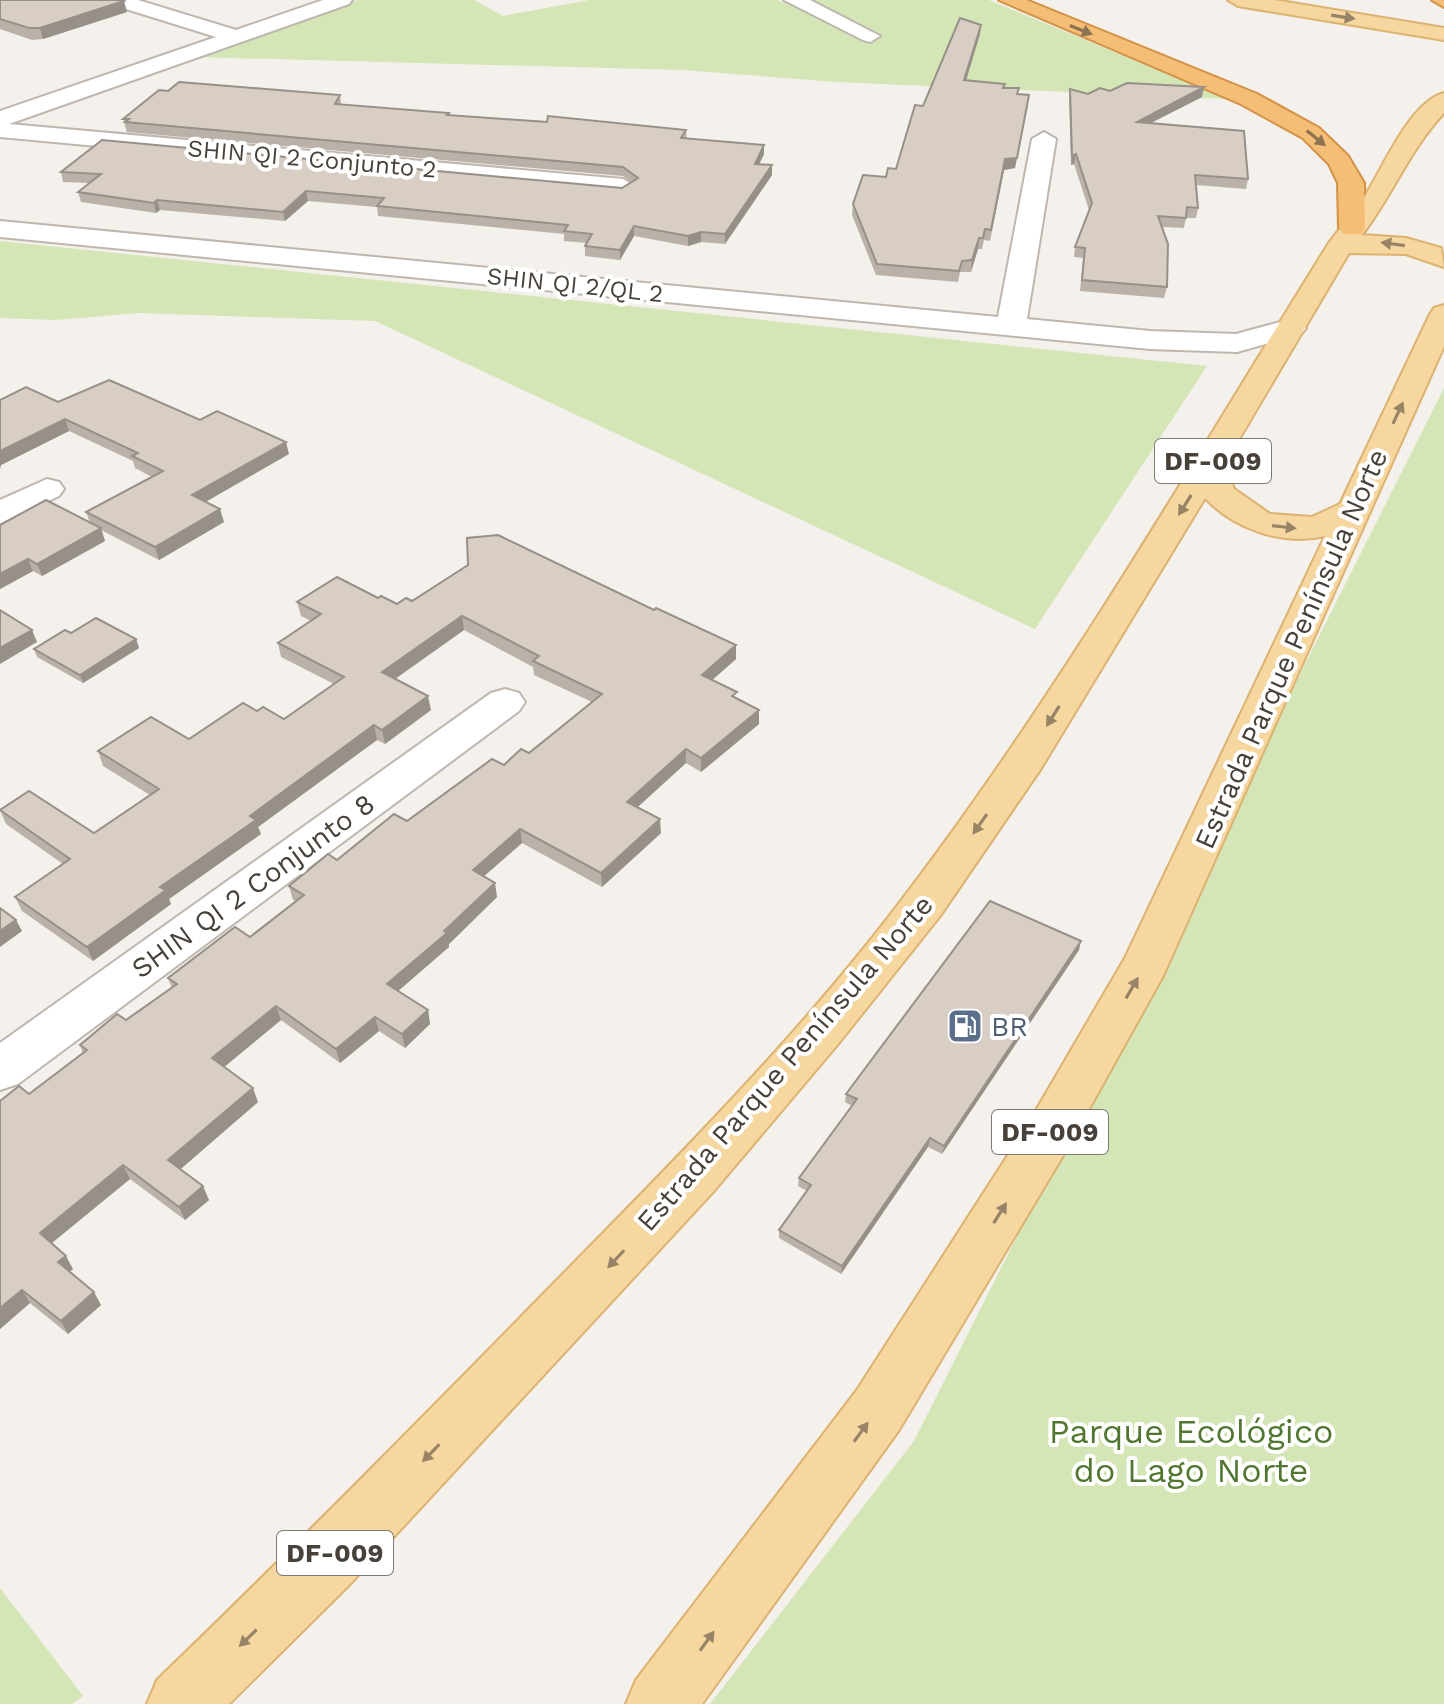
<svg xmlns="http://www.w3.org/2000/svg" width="1444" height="1704" font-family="'Work Sans',sans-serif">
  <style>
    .green { fill: #d4e5b6 }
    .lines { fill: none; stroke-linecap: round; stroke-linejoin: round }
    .minor-casing { stroke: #bfb7ae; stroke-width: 4 }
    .major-casing { stroke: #dcb271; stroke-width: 4 }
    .highway-casing { stroke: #d39246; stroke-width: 4 }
    .minor { fill: #fff; fill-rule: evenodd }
    .major { fill: #f7d7a0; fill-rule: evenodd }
    .highway { fill: #f4be76; fill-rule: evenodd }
    .wall { fill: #bab1a9 }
    .shaded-wall { fill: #979089 }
    .building { fill: #d8cec4; stroke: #979089; stroke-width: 2 }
    .oneway { fill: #978467 }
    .oneway2 { fill: #8d7351 }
    .labels { text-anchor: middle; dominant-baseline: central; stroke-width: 8; stroke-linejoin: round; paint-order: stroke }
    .far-street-label { font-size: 24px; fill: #484139; stroke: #fff }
    .shield { fill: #fff; stroke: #7f7a74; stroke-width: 2 }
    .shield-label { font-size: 26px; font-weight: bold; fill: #484139 }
    .street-label { font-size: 28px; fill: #484139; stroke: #fff }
    .service-label { font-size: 28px; fill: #4e5e75; stroke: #fff; text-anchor: start }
    .near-park-label { font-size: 34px; fill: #51762f; stroke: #fff }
  </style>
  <rect width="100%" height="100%" fill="#f4f0eb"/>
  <!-- green -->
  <g class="green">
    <path d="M358 0H474L503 16 589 0H777L784 3 797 0H989L1228 99 836 82 683 70 194 57Z"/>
    <path d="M0 241 1207 366 1035 629 375 321 139 313 56 320 0 318Z"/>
    <path d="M1444 388V1704H710L914 1441Z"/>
    <path d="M0 1588 83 1696 72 1704H0Z"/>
  </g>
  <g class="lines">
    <defs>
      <g id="minor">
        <path d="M107 0H138L236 30 323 0H352L349 4 9 124 623 179 636 187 623 195 0 137V111L216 37 110 4Z"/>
        <path d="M784 0H810L880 36 870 42 863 40Z"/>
        <path d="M1044 132 1056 139 1027 319 1150 331 1236 334 1291 319 1301 322 1306 328 1301 334 1237 352 1150 349 0 237V221L998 317 1032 139Z"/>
        <path d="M47 479 59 482 64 489 59 496 0 524V500Z"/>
        <path d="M505 689 519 693 525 702 519 711 18 1084 0 1090V1043L491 693Z"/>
      </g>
      <g id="major">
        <path d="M1228 0H1274L1444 28V40L1238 6Z"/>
        <path d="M1444 93V113C1410 149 1392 196 1362 235L1406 238 1441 248 1444 267 1406 254 1349 253 1225 463 1234 489 1270 514 1312 517 1340 504 1430 314 1434 308 1444 305V346L1163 976 1064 1154 899 1430 702 1704H626L636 1680 857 1390 1028 1124 1125 958 1325 536C1283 546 1234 529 1205 498L1040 770 940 916 838 1044 713 1192 352 1582 229 1704H147L157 1680C294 1548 427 1413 560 1277 681 1154 806 1028 910 889 1064 685 1192 463 1327 246 1338 229 1354 214 1365 196 1383 168 1410 102 1444 93Z"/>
      </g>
      <g id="highway">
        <path d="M999 0H1026L1257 94 1319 128 1348 156 1364 183 1365 228 1361 234H1343L1339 228 1338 183 1329 164 1303 138 1241 104Z"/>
        <path d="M1432 0H1444V7Z"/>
      </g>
    </defs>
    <!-- minor casing -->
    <use href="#minor" class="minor-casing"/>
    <!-- major casing -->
    <use href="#major" class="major-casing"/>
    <!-- highway casing -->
    <use href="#highway" class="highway-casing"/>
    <!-- minor -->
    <use href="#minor" class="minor"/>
    <!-- major -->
    <use href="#major" class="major"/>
    <!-- highway -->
    <use href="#highway" class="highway"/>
  </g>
  <!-- wall -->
  <g class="wall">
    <path d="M0 0 127 12 43 39 32 40 0 29Z"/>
    <path d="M980 34 966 81 1004 88 1018 94 1015 168 1004 170 990 241 984 240 982 249H978L971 272H960L958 282 876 275 852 215 853 204 896 169 923 106Z"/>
    <path d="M1070 89 1088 94 1202 97 1151 123 1248 179 1246 189 1196 185 1198 208 1196 218H1186L1184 228 1162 227 1167 287 1164 298 1080 291 1083 258 1074 257 1075 247 1089 210 1074 164 1071 165 1069 98Z"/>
    <path d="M340 95 341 104 449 115 686 130 687 139 764 145V154L759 164 772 175 725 244 701 242 688 246 634 236 620 260 585 256V246L587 243 564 241V234L378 216 377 207 308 201 285 221 160 210 156 213 81 202 78 192 90 183 63 182 61 172 622 188 632 183 623 176 127 132 123 119Z"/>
    <path d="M0 400 58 402 200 420 289 454 205 502 224 522 159 560 101 530 105 541 42 576 33 571 0 589V525L90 523 86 512 152 477 135 468 133 461 69 431 1 465 0 469Z"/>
    <path d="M378 598 397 604 412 601 736 659 712 680 737 698 759 724 701 772 686 763 637 807 661 833 602 887 522 843 484 876 497 897 449 944V947L398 991 428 1010 430 1024 405 1048 379 1031 340 1063 281 1020 224 1067 258 1102 180 1169 209 1200 185 1220 130 1179 52 1243 73 1269 69 1272 101 1305 68 1334 30 1303 0 1329V1101L29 1094 83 1053 80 1045 126 1020 172 988 168 978 250 937 296 901 293 900 289 886 407 821 504 765 529 753 592 702 534 675 533 667 464 630 395 679 431 710 385 744 377 740 258 827 261 834 169 899 171 904 93 961 22 911 15 897 63 864 6 824 0 810 94 833 150 795 103 766 98 751 189 739 257 711 284 719 334 684 281 657 278 643 311 621 301 616 297 602Z"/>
    <path d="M71 633 136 639 139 648 83 683 37 657 34 649Z"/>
    <path d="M1079 950 942 1154 928 1147 841 1274 779 1238V1230L807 1191 798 1186 799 1178 852 1106 845 1102 846 1094Z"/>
  </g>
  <!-- shaded-wall -->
  <g class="shaded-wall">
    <path d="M124 1 127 12 43 39 40 28Z"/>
    <path d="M981 25 980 34 963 90 964 80Z"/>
    <path d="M1204 87 1202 97 1135 131 1137 122Z"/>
    <path d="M1028 105 1015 168 1004 170 990 241 1005 159Z"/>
    <path d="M764 145V154L755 173V164Z"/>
    <path d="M1076 154 1074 164 1071 165 1072 156Z"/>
    <path d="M772 165V175L725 244V234Z"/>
    <path d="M306 191 308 201 285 221 283 212Z"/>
    <path d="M157 200 160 210 156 213 154 203Z"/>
    <path d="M634 226V236L620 260V250Z"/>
    <path d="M701 232V242L688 246V236Z"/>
    <path d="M979 238 978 249 971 272 972 260Z"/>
    <path d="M65 419 69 431 1 465 0 469V451Z"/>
    <path d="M286 442 289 454 195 508 192 495Z"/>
    <path d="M220 509 224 522 159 560 155 547Z"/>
    <path d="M101 528 105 541 42 576 37 564Z"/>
    <path d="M28 559 33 571 0 589V574Z"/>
    <path d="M462 616 464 630 385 686 382 672Z"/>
    <path d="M32 630 37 642 0 664V648Z"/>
    <path d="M136 639 139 648 83 683 80 675Z"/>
    <path d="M736 645V659L702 689V675Z"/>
    <path d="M428 696 431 710 385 744 382 730Z"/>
    <path d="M759 710V724L701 772V758Z"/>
    <path d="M374 725 377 740 258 827 261 834 169 899 171 904 93 961 87 947 250 816Z"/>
    <path d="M686 749V763L628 816 627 802Z"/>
    <path d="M660 819 661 833 602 887 601 873Z"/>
    <path d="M520 829 522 843 475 884 473 870Z"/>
    <path d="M495 883 497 897 449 944V947L390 998 387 984Z"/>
    <path d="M16 920 22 931 0 947V931Z"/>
    <path d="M1081 941 1079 950 942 1154 944 1146Z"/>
    <path d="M276 1006 281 1020 218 1072 212 1058Z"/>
    <path d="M428 1010 430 1024 405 1048 402 1034Z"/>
    <path d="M375 1017 379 1031 340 1063 336 1049Z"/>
    <path d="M253 1088 258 1102 175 1174 168 1160Z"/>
    <path d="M930 1138 928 1147 841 1274 842 1266Z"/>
    <path d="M123 1165 130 1179 48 1246 40 1233Z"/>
    <path d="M203 1186 209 1200 185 1220 179 1207Z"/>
    <path d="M66 1256 73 1269 65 1275 58 1262Z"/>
    <path d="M22 1290 30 1303 0 1329V1308Z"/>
    <path d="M94 1292 101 1305 68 1334 61 1321Z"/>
  </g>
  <!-- building -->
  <g class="building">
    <path d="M0 0H121L124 1 40 28H29L0 19Z"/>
    <path d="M960 18 981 25 964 80 1005 84 1003 88H1019L1017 94 1029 95 1017 158 1005 159 991 230 985 229 983 238H979L972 260 962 261 959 271 877 264 853 204 863 175 886 177 888 168 896 169 915 105 923 106Z"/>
    <path d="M179 82 340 95 335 104 449 113 447 115 547 122 548 116 686 130 681 138 764 145 755 164 772 165 725 234 701 232 688 236 634 226 620 250 585 246 592 234 564 231 568 225 377 206 384 198 306 191 283 212 157 200 154 203 78 192 101 174 61 172 102 140 622 188 638 178 623 167 125 122 129 119H123L159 90 168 91Z"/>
    <path d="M1127 83 1204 87 1137 122 1244 131 1248 179 1195 175 1198 208 1187 207 1186 218 1158 216 1168 244 1167 287 1082 280 1085 248 1075 247 1092 203 1076 154 1072 156 1070 89 1088 94 1100 88 1110 91Z"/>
    <path d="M109 380 200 420 217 411 286 442 192 495 220 509 155 547 86 512 163 471 132 456 138 453 65 419 0 451V400L26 387 58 402Z"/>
    <path d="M46 500 101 528 37 564 28 559 0 574V525Z"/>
    <path d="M498 535 654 610 656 608 736 645 702 675 737 692 732 696 759 710 701 758 686 749 627 802 660 819 601 873 520 829 473 870 495 883 444 931 447 933 387 984 428 1010 402 1034 375 1017 336 1049 276 1006 212 1058 253 1088 168 1160 203 1186 179 1207 123 1165 40 1233 66 1256 58 1262 94 1292 61 1321 22 1290 0 1308V1101L19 1086 29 1094 87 1050 80 1045 117 1014 126 1020 177 984 168 978 235 927 250 937 304 895 289 886 328 854 337 860 394 814 407 821 492 759 504 765 521 749 529 753 602 694 533 661 539 656 462 616 382 672 428 696 382 730 374 725 250 816 256 820 160 887 166 890 87 947 15 897 70 859 0 810 29 791 94 833 159 789 98 751 151 717 189 739 243 703 257 711 263 707 284 719 344 677 278 643 321 614 297 602 337 577 378 598 381 596 397 604 406 598 412 601 468 565 467 538Z"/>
    <path d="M0 610 32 630 0 648Z"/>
    <path d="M96 618 136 639 80 675 34 649 65 630 71 633Z"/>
    <path d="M990 901 1081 941 944 1146 930 1138 842 1266 779 1230 811 1185 799 1178 857 1099 846 1094Z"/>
    <path d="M0 908 16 920 0 931Z"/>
  </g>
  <!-- one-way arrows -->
  <defs><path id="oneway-solid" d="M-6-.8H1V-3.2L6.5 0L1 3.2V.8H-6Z" transform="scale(2)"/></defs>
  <g class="oneway">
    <use href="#oneway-solid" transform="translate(1343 17) rotate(9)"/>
    <use href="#oneway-solid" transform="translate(1393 244) rotate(-172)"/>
    <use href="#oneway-solid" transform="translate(1398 413) rotate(-65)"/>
    <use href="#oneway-solid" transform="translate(1185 505) rotate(122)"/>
    <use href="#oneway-solid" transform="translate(1284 527) rotate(7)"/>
    <use href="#oneway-solid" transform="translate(1053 716) rotate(122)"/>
    <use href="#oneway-solid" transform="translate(980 824) rotate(125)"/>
    <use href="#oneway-solid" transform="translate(1132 988) rotate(-60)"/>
    <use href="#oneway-solid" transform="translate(1000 1213) rotate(-58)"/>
    <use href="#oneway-solid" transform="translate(616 1259) rotate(133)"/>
    <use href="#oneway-solid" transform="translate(861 1432) rotate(-54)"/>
    <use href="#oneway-solid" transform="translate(431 1453) rotate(134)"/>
    <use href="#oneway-solid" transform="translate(248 1638) rotate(136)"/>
    <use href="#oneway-solid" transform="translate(707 1641) rotate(-54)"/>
  </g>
  <g class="oneway2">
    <use href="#oneway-solid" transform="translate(1081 30) rotate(22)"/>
    <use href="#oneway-solid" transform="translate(1316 138) rotate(39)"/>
  </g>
  <!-- icons -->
  <defs>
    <symbol id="fuel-square" viewBox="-11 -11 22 22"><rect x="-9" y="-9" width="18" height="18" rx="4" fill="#5c6f8a" stroke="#fff"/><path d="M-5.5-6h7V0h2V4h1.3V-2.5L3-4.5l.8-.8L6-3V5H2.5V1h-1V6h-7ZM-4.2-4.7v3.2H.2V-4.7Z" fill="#fff"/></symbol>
  </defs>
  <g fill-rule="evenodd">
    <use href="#fuel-square" x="945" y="1006" width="40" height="40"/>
  </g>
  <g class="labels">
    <!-- far-street labels -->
    <g class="far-street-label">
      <text transform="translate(312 159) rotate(5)">SHIN QI 2 Conjunto 2</text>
      <text transform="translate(575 285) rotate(6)">SHIN QI 2/QL 2</text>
    </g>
    <!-- shield labels -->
    <g class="shield">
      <rect x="1155" y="439" width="116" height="44" rx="6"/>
      <rect x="992" y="1110" width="116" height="44" rx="6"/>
      <rect x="277" y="1531" width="116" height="44" rx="6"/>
    </g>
    <g class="shield-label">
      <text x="1213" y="461">DF-009</text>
      <text x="1050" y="1132">DF-009</text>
      <text x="335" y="1553">DF-009</text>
    </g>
    <!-- street labels -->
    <g class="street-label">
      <text transform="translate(1291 649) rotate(-66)">Estrada Parque Península Norte</text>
      <text transform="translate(253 886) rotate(-36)">SHIN QI 2 Conjunto 8</text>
      <text transform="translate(785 1063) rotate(-49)">Estrada Parque Península Norte</text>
    </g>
    <!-- service labels -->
    <g class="service-label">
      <text x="991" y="1026">BR</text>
    </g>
    <!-- near-park labels -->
    <g class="near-park-label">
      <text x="1191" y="1431">Parque Ecológico<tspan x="1191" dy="39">do Lago Norte</tspan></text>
    </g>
  </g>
</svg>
